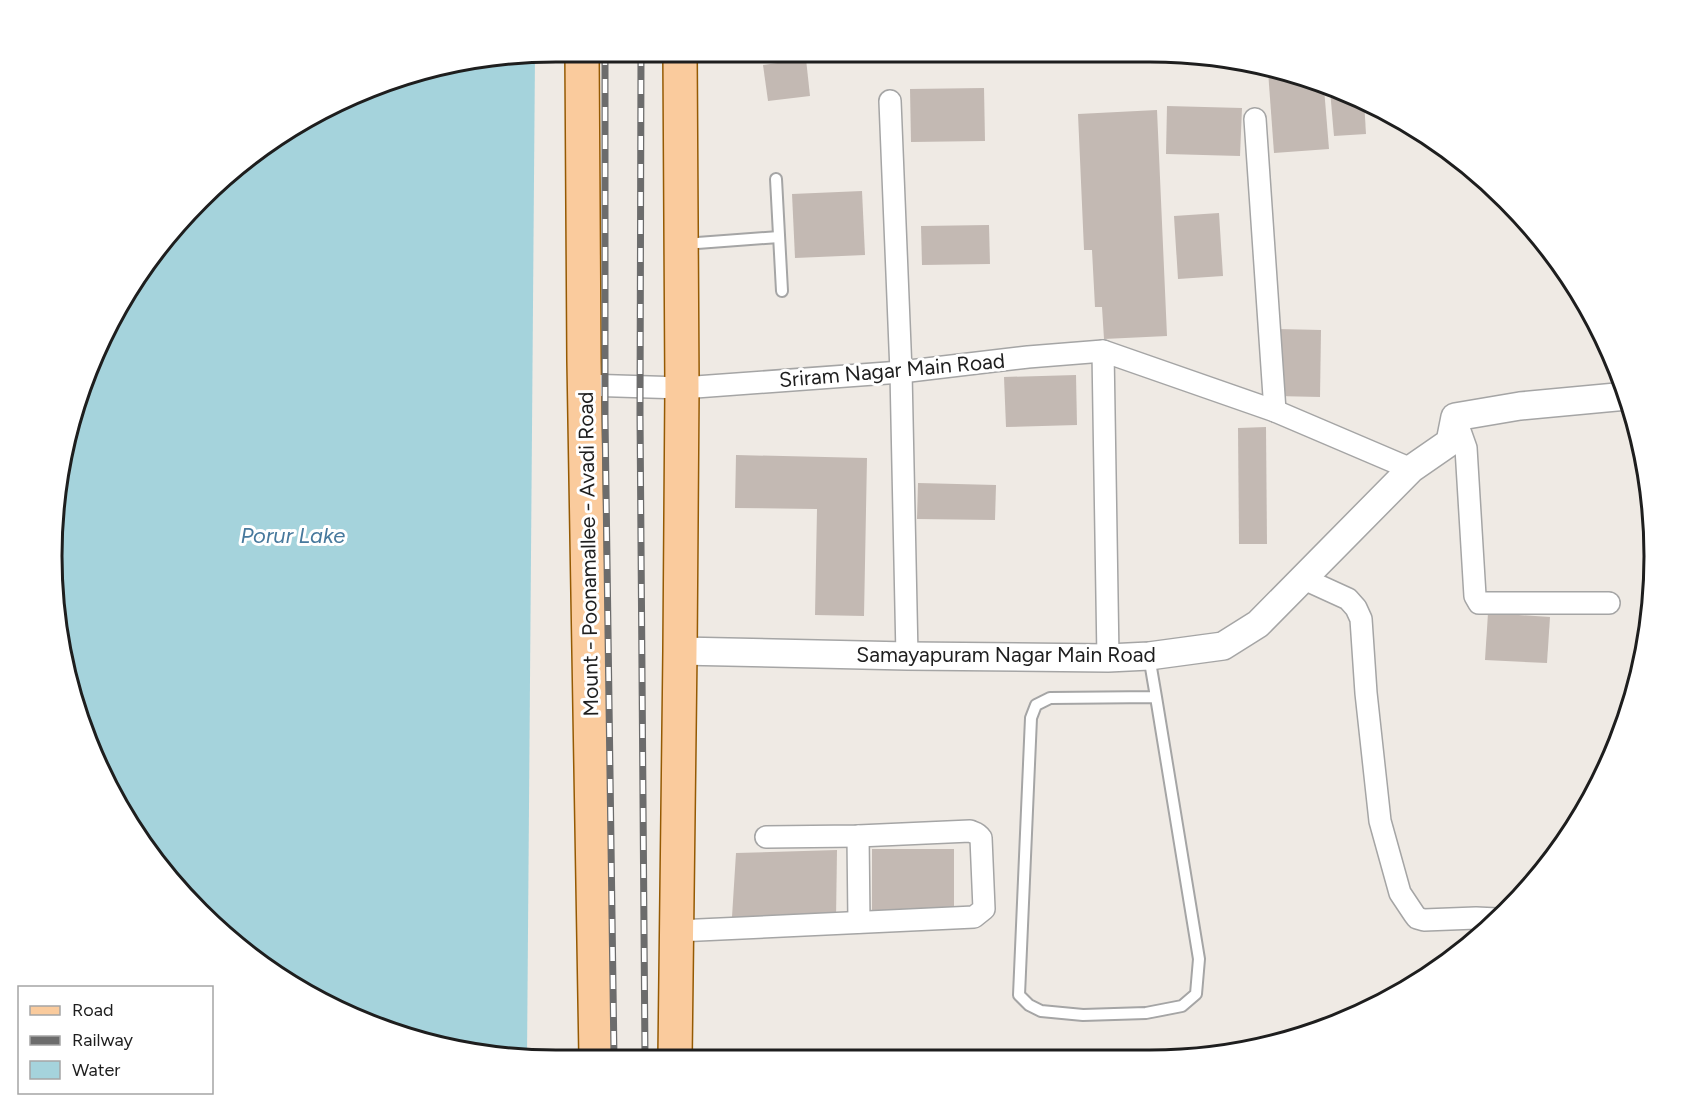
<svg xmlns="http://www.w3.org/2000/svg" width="1706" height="1112" font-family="Figtree,sans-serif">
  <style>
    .water { fill: #a5d3dc }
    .building { fill: #c3b9b3 }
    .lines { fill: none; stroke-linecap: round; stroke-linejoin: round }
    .service-casing { stroke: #a5a5a5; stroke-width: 14 }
    .minor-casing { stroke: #a5a5a5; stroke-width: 24 }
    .tertiary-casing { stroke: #a5a5a5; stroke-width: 30 }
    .primary-casing { stroke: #955a03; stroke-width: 36 }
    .service { stroke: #fff; stroke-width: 10 }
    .minor { stroke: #fff; stroke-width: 21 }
    .tertiary { stroke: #fff; stroke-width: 27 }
    .primary { stroke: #facb9d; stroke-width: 33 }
    .rail-casing { stroke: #6c6c6c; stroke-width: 7 }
    .rail { stroke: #fff; stroke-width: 4.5; stroke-dasharray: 14; stroke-linecap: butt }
    .labels { text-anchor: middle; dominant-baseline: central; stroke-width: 6; stroke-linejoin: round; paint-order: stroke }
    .street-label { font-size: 21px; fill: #1e1e1e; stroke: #fff }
    .water-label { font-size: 22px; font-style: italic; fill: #46789c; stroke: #fff }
    .rim { fill: none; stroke: #1e1e1e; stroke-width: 3 }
  </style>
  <rect width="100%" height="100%" fill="#efeae4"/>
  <!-- water -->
  <path class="water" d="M535 54 527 1057H490L362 1022 223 936 136 836 68 686 52 523 78 393 156 248 275 136 394 78Z"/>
  <!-- building -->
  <g class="building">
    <path d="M806 59 810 96 768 101 763 65Z"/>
    <path d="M1268 71 1324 88 1329 149 1274 153Z"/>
    <path d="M984 88 985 141 911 142 910 89Z"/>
    <path d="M1330 90 1364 100 1366 134 1334 136Z"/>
    <path d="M1167 106 1242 108 1240 156 1166 154Z"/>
    <path d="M1157 110 1167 336 1104 339 1102 307H1095L1092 250H1084L1078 114Z"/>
    <path d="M862 191 865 255 795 258 792 194Z"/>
    <path d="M1219 213 1223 276 1178 279 1174 216Z"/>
    <path d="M989 225 990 264 922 265 921 226Z"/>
    <path d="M1277 329 1321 330 1320 397 1276 396Z"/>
    <path d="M1076 375 1077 425 1006 427 1004 377Z"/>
    <path d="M1266 427 1267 544H1239L1238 428Z"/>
    <path d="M736 455 867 458 864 616 815 615 817 509 735 508Z"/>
    <path d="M918 483 996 485 995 520 917 519Z"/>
    <path d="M1488 613 1550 617 1547 663 1485 660Z"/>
    <rect x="872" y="849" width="82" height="66"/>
    <path d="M837 850 836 920 732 917 736 853Z"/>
  </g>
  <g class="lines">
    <defs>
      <g id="service">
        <path d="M776 179 782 291"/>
        <path d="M684 244 779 237"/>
        <path d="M1149 656 1156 697 1199 959 1196 994 1182 1006 1146 1013 1083 1015 1041 1011 1029 1005 1019 995 1031 718 1036 705 1050 698 1156 697"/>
      </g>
      <g id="minor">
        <path d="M890 101 901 372 907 656"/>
        <path d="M1255 119 1275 411"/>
        <path d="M585 385 682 388 901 372 1028 357 1103 351"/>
        <path d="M1455 417 1466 448 1475 596 1479 603H1609"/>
        <path d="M1302 578 1348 599 1356 608 1361 619 1366 693 1380 821 1400 893 1414 914 1417 918 1424 920 1476 918 1497 919"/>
        <path d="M1108 658 1103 351 1275 411 1411 469"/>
        <path d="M858 836 859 922"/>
        <path d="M677 931 974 917 984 909 981 838C978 833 975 833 970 831L858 836 766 837"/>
      </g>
      <path id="tertiary" d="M680 651 907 656 1108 658 1149 656 1223 646 1258 624 1411 469 1450 442 1455 417 1520 406 1627 396"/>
      <g id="primary">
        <path d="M582 51 584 361 596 1057"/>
        <path d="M675 1058 680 651 682 388 680 52"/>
      </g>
    </defs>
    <!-- service casing -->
    <use href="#service" class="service-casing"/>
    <!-- minor casing -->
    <use href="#minor" class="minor-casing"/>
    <!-- tertiary casing -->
    <use href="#tertiary" class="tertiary-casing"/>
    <!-- primary casing -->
    <use href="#primary" class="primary-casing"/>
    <!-- service -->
    <use href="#service" class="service"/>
    <!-- minor -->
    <use href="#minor" class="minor"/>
    <!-- tertiary -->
    <use href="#tertiary" class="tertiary"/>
    <!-- primary -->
    <use href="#primary" class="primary"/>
    <defs>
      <g id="rail">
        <path d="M605 51V418L614 1057"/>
        <path d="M641 52 640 415 645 1057"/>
      </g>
    </defs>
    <!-- rail casing -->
    <use href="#rail" class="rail-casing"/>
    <!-- rail -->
    <use href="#rail" class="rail"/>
  </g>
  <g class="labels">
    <!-- street labels -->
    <g class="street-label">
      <text transform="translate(892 370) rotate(-5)">Sriram Nagar Main Road</text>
      <text transform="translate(588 554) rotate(-91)">Mount - Poonamallee - Avadi Road</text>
      <text x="1006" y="654">Samayapuram Nagar Main Road</text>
    </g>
    <!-- water labels -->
    <g class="water-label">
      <text x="293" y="535">Porur Lake</text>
    </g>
  </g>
  <!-- crop -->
  <path d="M0 0H1706V1112H0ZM556 62H1150A494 494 0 0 1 1644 556V556A494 494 0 0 1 1150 1050H556A494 494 0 0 1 62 556V556A494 494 0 0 1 556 62Z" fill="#fff" fill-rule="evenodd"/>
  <path class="rim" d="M556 62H1150A494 494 0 0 1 1644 556V556A494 494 0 0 1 1150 1050H556A494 494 0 0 1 62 556V556A494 494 0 0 1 556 62Z"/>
  <!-- legend -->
  <rect x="18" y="986" width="195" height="108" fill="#ffffff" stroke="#a5a5a5" stroke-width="1.5"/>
  <rect x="30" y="1006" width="30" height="9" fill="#facb9d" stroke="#a5a5a5" stroke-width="1.5"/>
  <text x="72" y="1016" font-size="18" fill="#1e1e1e">Road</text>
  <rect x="30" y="1036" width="30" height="9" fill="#6c6c6c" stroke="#a5a5a5" stroke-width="1.5"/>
  <text x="72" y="1046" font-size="18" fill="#1e1e1e">Railway</text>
  <rect x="30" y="1061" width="30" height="18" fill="#a5d3dc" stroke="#a5a5a5" stroke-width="1.5"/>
  <text x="72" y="1076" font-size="18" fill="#1e1e1e">Water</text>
</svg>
